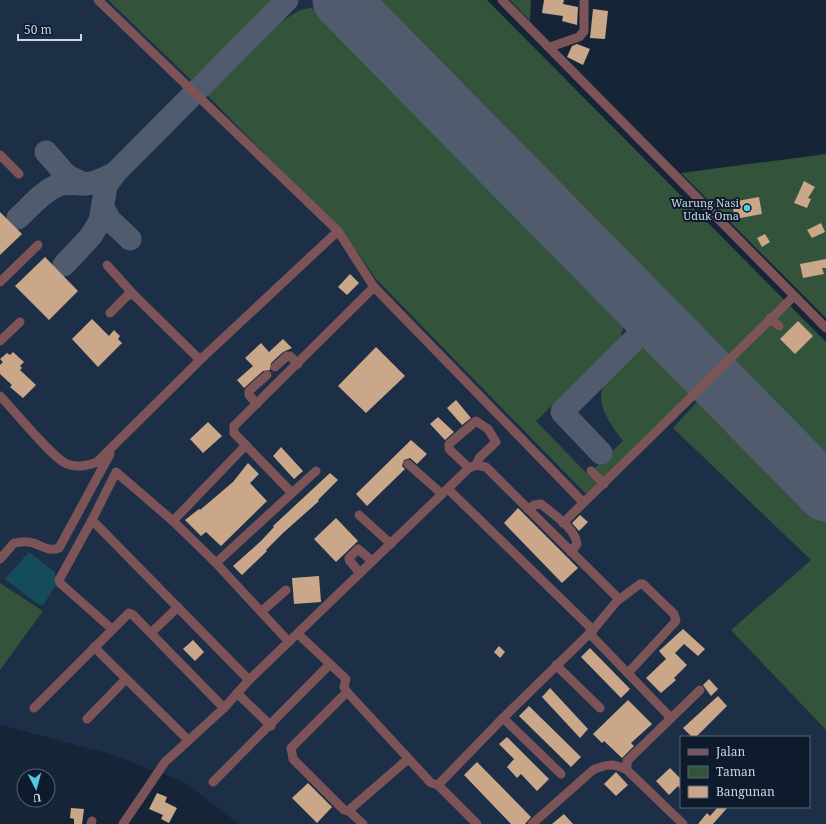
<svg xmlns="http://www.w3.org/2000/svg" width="826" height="824" font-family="'Noto Serif',serif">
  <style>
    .built { fill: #1d2e47; fill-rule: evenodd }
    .green { fill: #33533b }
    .water { fill: #154c59 }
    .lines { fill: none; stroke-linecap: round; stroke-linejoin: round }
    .taxiway { stroke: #505c6e; stroke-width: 23 }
    .runway { stroke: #505c6e; stroke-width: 57 }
    .building { fill: #cba789 }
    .minor { stroke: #7c5457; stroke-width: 9 }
    .poi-dot { fill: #56c9e1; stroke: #0d1b2d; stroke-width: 1.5 }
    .labels { text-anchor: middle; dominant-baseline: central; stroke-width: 4; stroke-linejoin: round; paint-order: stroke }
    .poi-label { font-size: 11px; fill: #ccd5e2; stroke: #0d1b2d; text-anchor: end }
  </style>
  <rect width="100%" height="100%" fill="#162438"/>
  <!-- built -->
  <path class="built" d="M0 0H487L826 342V824H239L184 782 107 753 0 725V666L43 611 0 583ZM681 737H809V807H681Z"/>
  <!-- green -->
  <g class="green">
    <path d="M108 0H272L191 80Z"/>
    <path d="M369 0H487L826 342V477L377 22Z"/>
    <path d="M510 0H531L530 21Z"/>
    <path d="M311 8 322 12 340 28 363 35 623 302 626 316 620 341 536 421 597 484 586 494 376 279 358 253 341 232 207 95 279 24C290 16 297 9 311 8Z"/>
    <path d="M826 154V318L681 173Z"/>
    <path d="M649 345 670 350 703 384 605 479 594 469 623 441C602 413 589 394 618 365 627 357 637 348 649 345Z"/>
    <path d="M709 389 826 508V730L731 630 811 560 673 428Z"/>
    <path d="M0 583 43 611 0 670Z"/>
  </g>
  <!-- water -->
  <path class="water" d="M29 552 55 572V576L58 582 43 605H39L5 579Z"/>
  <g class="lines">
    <!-- taxiway -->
    <g class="taxiway">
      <path d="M46 152 67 176 84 184"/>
      <path d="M103 208 110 220 130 239"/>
      <path d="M18 218C30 207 41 193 56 186 65 182 74 184 83 184 95 184 105 178 115 173"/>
      <path d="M64 265 91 236 100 221 106 186 115 173 287 0"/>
      <path d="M601 453 562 412 655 319"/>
    </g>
    <!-- runway -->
    <path class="runway" d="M341 0 826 493"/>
  </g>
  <!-- building -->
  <g class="building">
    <path d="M544 0H564L563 4 578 7 577 25 562 21 563 16 542 13Z"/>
    <path d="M593 9 608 11 605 39 590 38Z"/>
    <path d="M577 44 590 49 583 65 567 57 572 46Z"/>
    <path d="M804 181 815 187 808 198 811 199 807 208 794 203Z"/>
    <path d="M759 197 762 214 735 219 732 202Z"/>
    <path d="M0 212 22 234 0 255Z"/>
    <path d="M821 223 825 232 812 238 807 230Z"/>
    <path d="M765 234 770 242 762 247 757 238Z"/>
    <path d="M45 257 78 291 49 320 15 286Z"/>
    <path d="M826 259V268H822L824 274 803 278 800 264Z"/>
    <path d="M350 274 359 283 347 295 338 287Z"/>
    <path d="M92 319 109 336 114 330 120 336 118 339 122 343 98 367 72 339Z"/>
    <path d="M798 321 813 336 795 354 780 339Z"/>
    <path d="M283 339 292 348 283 352 271 363 270 370 263 371 244 388 237 380 253 366 245 358 261 343 269 352Z"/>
    <path d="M376 347 405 376 366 413 338 386Z"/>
    <path d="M13 352 24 362 20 366 22 368 20 370 36 385 23 398 10 387 12 385 0 374V365L3 362 0 359 7 353 10 355Z"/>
    <path d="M456 400 471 418 462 425 447 408Z"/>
    <path d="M438 417 454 432 445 440 430 424Z"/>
    <path d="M208 422 222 436 203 453 190 439Z"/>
    <path d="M411 440 427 454 417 464 410 458 404 460 402 466 405 469 367 506 356 494Z"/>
    <path d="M281 447 303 471 294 479 273 456Z"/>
    <path d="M248 463 259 474 250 483 267 501 221 546 206 532 201 536 185 520 199 509 200 510 233 482Z"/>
    <path d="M330 473 338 480 318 500 319 501 283 533 266 550 267 551 242 575 233 566 261 541 274 527 273 526Z"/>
    <path d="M518 508 578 568 562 583 504 523Z"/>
    <path d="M580 515 588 522 579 531 572 523Z"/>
    <path d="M336 518 358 541 336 562 314 539Z"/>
    <path d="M319 576 321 602 294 604 292 578Z"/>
    <path d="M683 629 705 649 698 656 684 644 675 653 687 665 674 678 676 680 661 693 646 678 666 659 659 651Z"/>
    <path d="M193 640 204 652 195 661 183 649Z"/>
    <path d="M499 646 505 652 500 658 494 652Z"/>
    <path d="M590 648 630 689 621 698 581 657Z"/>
    <path d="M709 679 718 689 711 696 703 685Z"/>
    <path d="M550 688 588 729 580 738 542 697Z"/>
    <path d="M718 696 727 706 696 737H692L683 728Z"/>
    <path d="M628 700 652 724 631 743 634 746 622 758 604 741 602 743 593 734Z"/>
    <path d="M529 706 581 757 571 767 519 716Z"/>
    <path d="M507 737 549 779 537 791 521 774 517 778 507 767 514 759 499 744Z"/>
    <path d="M477 762 531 817 525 824H511L464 775Z"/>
    <path d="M670 768 681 779V790L678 786 669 795 656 781Z"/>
    <path d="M616 772 628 785 616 796 604 784Z"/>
    <path d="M308 783 332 807 317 823 292 798Z"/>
    <path d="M157 793 167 797 165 802 177 808 169 823 161 819 163 815 149 809Z"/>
    <path d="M718 807H728L713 824H698L707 813 710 816Z"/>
    <path d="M71 808 84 809 82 824H74V819L70 818Z"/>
    <path d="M564 814 573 824H552Z"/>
  </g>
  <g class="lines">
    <!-- minor -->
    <g class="minor">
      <path d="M98 0 338 231 374 287 583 502"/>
      <path d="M502 0 826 328"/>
      <path d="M550 47 579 37 584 31V0"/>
      <path d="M0 155 19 174"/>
      <path d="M107 265 134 295"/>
      <path d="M0 282 38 245"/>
      <path d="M110 313 128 295H134L200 360"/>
      <path d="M770 318 779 326"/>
      <path d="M0 341 20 322"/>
      <path d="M275 367 287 356H290L298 364"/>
      <path d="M0 396C13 409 53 459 67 464 77 468 87 466 97 462L200 360 338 231"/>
      <path d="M257 404 249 395V391L267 375"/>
      <path d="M408 464 442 494"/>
      <path d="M469 468 449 449V444L476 421 488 429 496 442 480 457 476 465"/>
      <path d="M591 471 604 484"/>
      <path d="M448 489 593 630"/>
      <path d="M292 493 234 433V426L374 287"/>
      <path d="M528 509 534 505 541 504C553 514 575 528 577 544L571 552"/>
      <path d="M359 515 391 544"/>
      <path d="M92 520 59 580 60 583 112 629"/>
      <path d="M173 521 246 445"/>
      <path d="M563 523 794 296"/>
      <path d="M0 559 14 543C18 543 23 541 27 542 39 542 46 553 59 548L110 454"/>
      <path d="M216 563 316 471"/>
      <path d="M360 573 349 560V558L358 549 372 561"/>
      <path d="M617 601 640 584H643L674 614 676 621 628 673"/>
      <path d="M261 612 286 590"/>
      <path d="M151 633 178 607"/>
      <path d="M589 633 671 718"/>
      <path d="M94 647 188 740"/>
      <path d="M556 665 600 708"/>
      <path d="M249 680 92 520 116 472 173 521 216 563 289 642"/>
      <path d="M347 692 291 748 293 759 344 810 348 811 408 759"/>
      <path d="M237 693 271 726"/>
      <path d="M34 708 129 613 132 614 224 708"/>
      <path d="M503 718 561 774"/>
      <path d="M87 719 126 679"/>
      <path d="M213 782 330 664 298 634"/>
      <path d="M438 785 477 824"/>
      <path d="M349 811 363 824"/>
      <path d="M91 824 92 821"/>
      <path d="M123 824 165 762 224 708 249 680 469 468 476 465 486 467 617 597V601L593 630 503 718 438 785 431 783 347 692 344 687 346 679 330 664"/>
      <path d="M532 824 593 770C607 764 613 763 627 770"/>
      <path d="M683 824 627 770V761L700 690"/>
    </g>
  </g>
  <!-- markers -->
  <circle class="poi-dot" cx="747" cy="208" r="4"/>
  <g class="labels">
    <!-- poi labels -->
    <g class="poi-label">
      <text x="739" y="202">Warung Nasi<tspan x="739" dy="13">Uduk Oma</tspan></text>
    </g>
  </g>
  <!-- legend -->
  <rect x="680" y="736" width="130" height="72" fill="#0d1b2d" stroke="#596575"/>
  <rect x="688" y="749" width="20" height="6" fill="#7c5457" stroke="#596575"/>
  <text x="716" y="756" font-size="12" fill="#ccd5e2">Jalan</text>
  <rect x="688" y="766" width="20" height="12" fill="#33533b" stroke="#596575"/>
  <text x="716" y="776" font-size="12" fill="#ccd5e2">Taman</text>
  <rect x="688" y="786" width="20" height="12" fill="#cba789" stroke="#596575"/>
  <text x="716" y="796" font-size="12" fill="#ccd5e2">Bangunan</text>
  <!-- north arrow -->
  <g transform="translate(36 788) rotate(174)"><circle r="19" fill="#0d1b2d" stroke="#596575"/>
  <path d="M0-3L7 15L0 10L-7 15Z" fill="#56c9e1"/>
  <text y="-6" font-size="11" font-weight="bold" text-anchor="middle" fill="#ccd5e2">U</text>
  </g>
  <!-- scale -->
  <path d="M18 34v6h63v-6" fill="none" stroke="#ccd5e2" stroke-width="2"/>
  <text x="24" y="34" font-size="12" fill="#ccd5e2" stroke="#0d1b2d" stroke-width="3" paint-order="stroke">50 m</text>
</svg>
